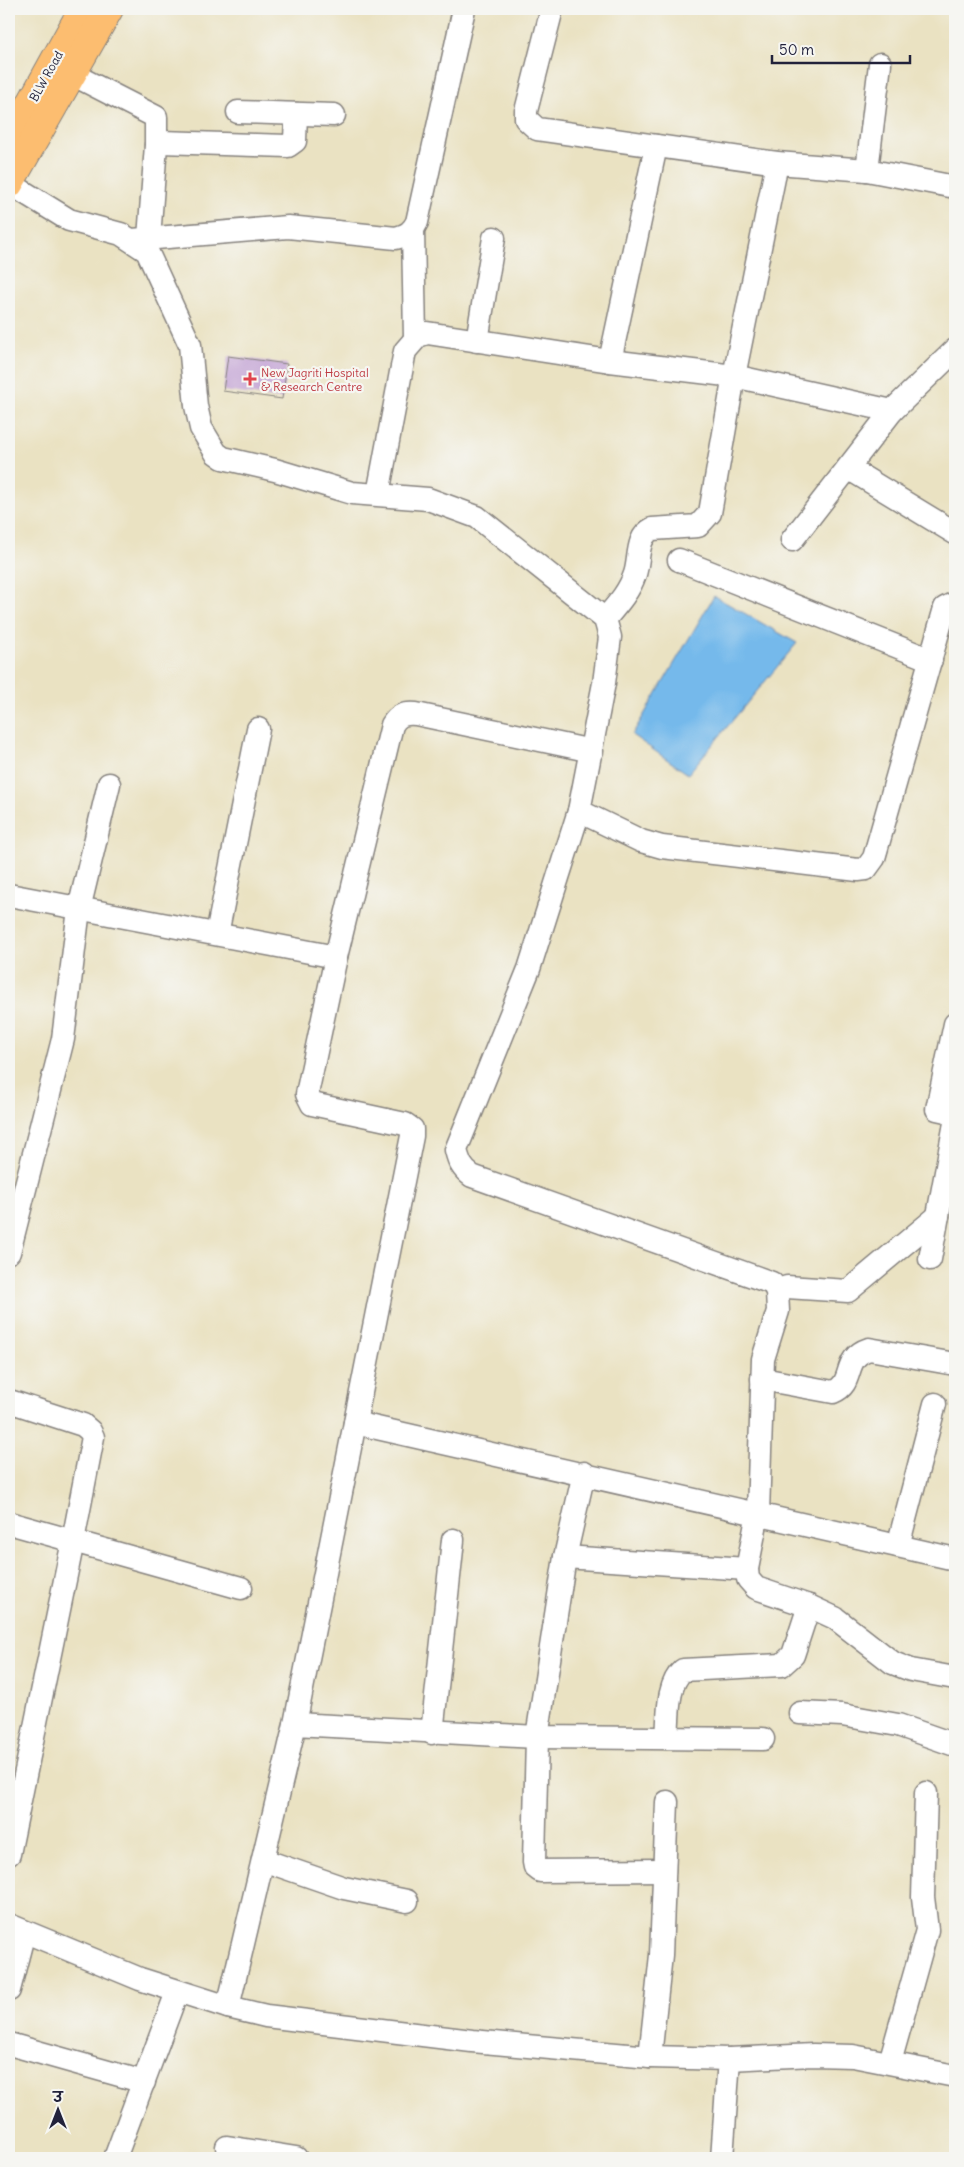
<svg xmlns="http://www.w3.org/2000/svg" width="964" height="2167" font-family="Delius,'Playpen Sans Deva',sans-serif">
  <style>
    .water { fill: #75b9eb; stroke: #4c6e93 }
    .building { fill: #c09ed3 }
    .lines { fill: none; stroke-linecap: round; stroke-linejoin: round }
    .minor-casing { stroke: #86827e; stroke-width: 25 }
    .major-casing { stroke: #86827e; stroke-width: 30 }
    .minor { stroke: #fff; stroke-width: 22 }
    .major { stroke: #fcbd6f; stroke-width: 28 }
    .health-dot { fill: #e0444e; stroke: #f6f6f2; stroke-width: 2 }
    .labels { text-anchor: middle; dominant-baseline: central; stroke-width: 4.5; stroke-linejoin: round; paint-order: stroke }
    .street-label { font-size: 12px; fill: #22223b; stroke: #f6f6f2 }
    .health-label { font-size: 12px; fill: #be3a42; stroke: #f6f6f2; text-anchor: start }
  </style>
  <rect width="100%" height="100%" fill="#f6f6f2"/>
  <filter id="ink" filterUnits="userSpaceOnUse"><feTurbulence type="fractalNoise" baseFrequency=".02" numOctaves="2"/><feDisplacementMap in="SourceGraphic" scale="10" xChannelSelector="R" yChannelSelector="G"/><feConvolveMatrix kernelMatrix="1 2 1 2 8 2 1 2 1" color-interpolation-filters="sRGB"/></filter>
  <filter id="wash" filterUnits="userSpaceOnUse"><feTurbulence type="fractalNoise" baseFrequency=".0096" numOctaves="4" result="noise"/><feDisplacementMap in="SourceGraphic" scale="20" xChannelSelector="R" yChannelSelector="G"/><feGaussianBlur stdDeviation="1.12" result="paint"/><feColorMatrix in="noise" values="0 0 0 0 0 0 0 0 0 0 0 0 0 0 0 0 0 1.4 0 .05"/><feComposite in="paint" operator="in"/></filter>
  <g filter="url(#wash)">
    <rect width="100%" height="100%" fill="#eae2c2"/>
    <!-- water -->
    <path class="water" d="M714 596 797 643 688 774 632 735Z"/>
    <g id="blocks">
      <!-- building -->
      <path class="building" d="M228 356 287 364 282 399 223 391Z"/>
    </g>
  </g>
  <g filter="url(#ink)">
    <use href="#blocks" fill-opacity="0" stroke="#86827e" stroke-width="1"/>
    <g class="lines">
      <defs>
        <g id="minor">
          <path d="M552 9 526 111V119L537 129 777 163 867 170 955 187"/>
          <path d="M72 74 156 117V145"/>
          <path d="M238 112 334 115"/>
          <path d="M867 170 880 64"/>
          <path d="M9 183 69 220 121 234 147 251 190 345 196 406 201 428 216 453 223 458 275 470 352 493 428 499 477 517 605 619 610 637 604 683 579 811 529 969 456 1150C459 1162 462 1169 472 1176L772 1283 777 1291 778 1311 763 1359 758 1513 747 1569 748 1579 756 1588 809 1606 835 1618 893 1663 911 1670 955 1678"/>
          <path d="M413 230 415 338"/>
          <path d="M149 238 156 145 161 142 288 146 295 141 296 114"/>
          <path d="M132 240 288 227 396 238C407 235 412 232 417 222L464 9"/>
          <path d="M477 341 494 238"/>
          <path d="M610 361 656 146"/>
          <path d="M848 468 955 533"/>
          <path d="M378 494 405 351 418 336 427 333 610 361 734 376 892 411"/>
          <path d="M792 540 892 411 955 350"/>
          <path d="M679 560 931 660"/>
          <path d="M605 619C617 605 629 592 635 574 640 559 636 537 652 529L698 526 710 513 734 376 777 163"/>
          <path d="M579 811 641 841 662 847 858 870 866 869 874 858 945 608 955 603"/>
          <path d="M9 895 336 957"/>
          <path d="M217 934 258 729"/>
          <path d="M955 1024 937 1109 955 1113"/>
          <path d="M9 1252 63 1039 79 909 109 784"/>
          <path d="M930 1259 955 1123"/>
          <path d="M777 1291 787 1287 848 1291 938 1216"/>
          <path d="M762 1379 833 1392C856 1383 841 1358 869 1349L955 1364"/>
          <path d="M9 1401 83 1425 90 1431 93 1437 73 1541 241 1588"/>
          <path d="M355 1423 955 1559"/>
          <path d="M584 1473 565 1557 537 1737 534 1862 535 1867 540 1871 664 1870"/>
          <path d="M9 1523 73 1541 9 1854"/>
          <path d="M898 1546 935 1404"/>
          <path d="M565 1557 747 1569"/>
          <path d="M800 1713 842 1715 898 1725 955 1745"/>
          <path d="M295 1724 412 1136V1129L405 1124 312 1104 307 1094 336 957 392 725C398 715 404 713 416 714L592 751"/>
          <path d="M432 1733 453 1540"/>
          <path d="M667 1738C669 1717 666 1685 683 1670L782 1665 793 1655 809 1606"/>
          <path d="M263 1860 344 1888 407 1901"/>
          <path d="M9 1925 140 1979 228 2007 266 2016 472 2041 650 2057 729 2059 813 2055 853 2056 955 2076"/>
          <path d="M9 1990 24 1932"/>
          <path d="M228 2007 295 1724 537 1737 763 1739"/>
          <path d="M9 2044 144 2082"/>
          <path d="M650 2057 661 1955 667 1802"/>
          <path d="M890 2062 927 1930 923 1897 926 1793"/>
          <path d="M227 2147 296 2158"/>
          <path d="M115 2158 177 1992"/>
          <path d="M722 2158 729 2059"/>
        </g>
        <g id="major">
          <path d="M9 143 83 9"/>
          <path d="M9 184 109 9"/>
        </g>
      </defs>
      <!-- minor casing -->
      <use href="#minor" class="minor-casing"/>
      <!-- major casing -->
      <use href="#major" class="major-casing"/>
      <!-- minor -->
      <use href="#minor" class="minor"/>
      <!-- major -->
      <use href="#major" class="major"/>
    </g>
  </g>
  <!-- markers -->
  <path class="health-dot" d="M247.5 371.5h5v5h5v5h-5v5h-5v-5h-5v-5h5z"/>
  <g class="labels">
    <!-- street labels -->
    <g class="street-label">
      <text transform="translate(46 76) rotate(-61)">BLW Road</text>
    </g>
    <!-- health labels -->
    <g class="health-label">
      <text x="261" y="372">New Jagriti Hospital<tspan x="261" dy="14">&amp; Research Centre</tspan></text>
    </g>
  </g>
  <!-- margin -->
  <rect width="964" height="2167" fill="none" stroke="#f6f6f2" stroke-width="30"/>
  <!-- north arrow -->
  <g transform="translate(58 2110)" stroke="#f6f6f2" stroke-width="4" paint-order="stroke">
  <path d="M0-4L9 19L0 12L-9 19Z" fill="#22223b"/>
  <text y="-8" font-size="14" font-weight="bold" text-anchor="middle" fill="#22223b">उ</text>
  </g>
  <!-- scale -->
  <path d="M772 55v8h138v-8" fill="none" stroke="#22223b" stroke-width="2.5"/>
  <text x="779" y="55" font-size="15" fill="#22223b" stroke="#f6f6f2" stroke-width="4" paint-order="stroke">50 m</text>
</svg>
